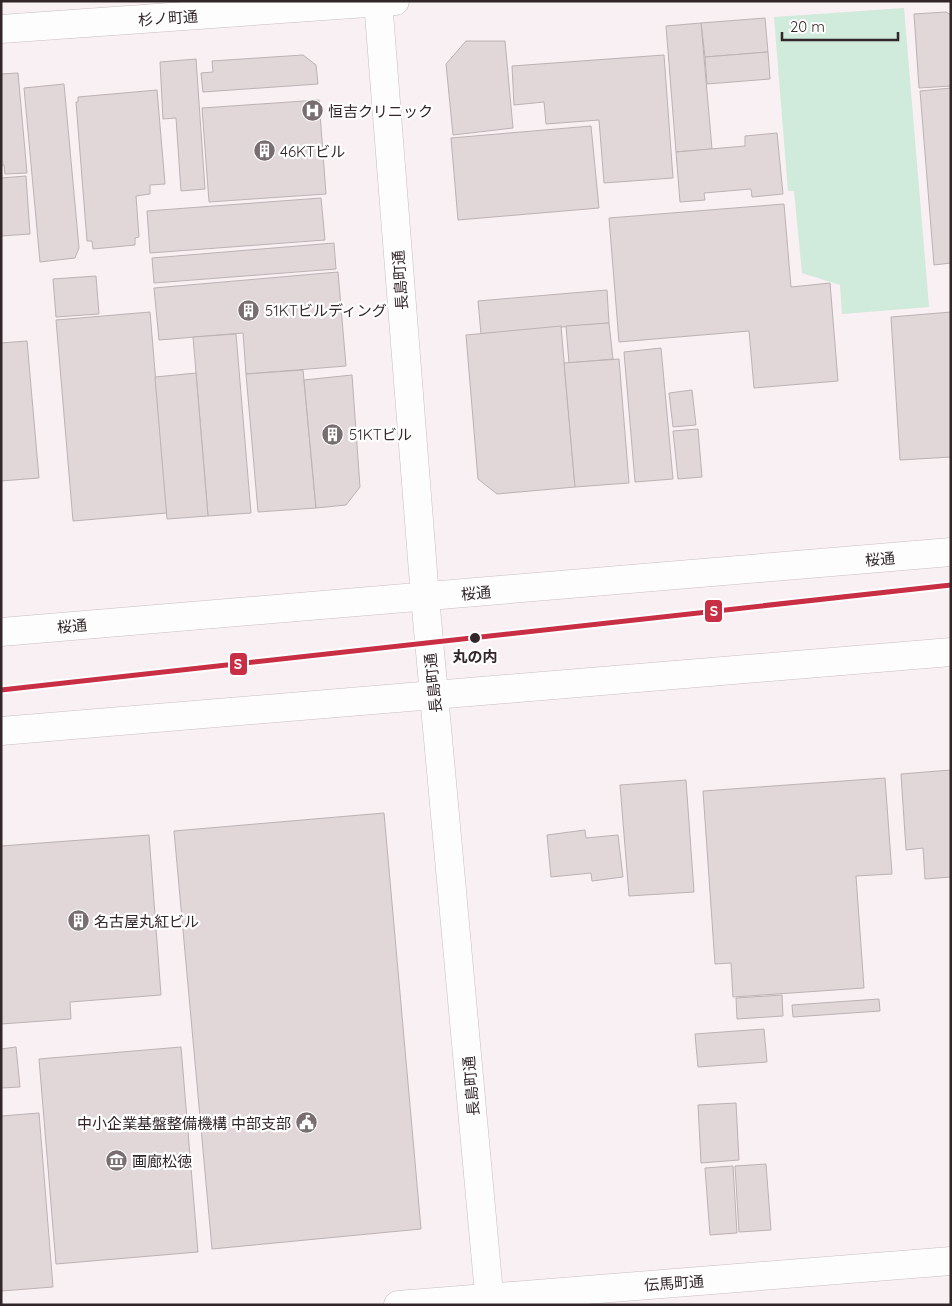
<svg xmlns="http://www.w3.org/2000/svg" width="952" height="1306" font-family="Quicksand,'Noto Sans JP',sans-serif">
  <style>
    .green { fill: #d0eadb }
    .building { fill: #e1d7d9; stroke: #bcb2b4 }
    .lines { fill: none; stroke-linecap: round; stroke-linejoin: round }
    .street-casing { stroke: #c8bec0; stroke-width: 29 }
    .highway-casing { stroke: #c8bec0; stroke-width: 29 }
    .street { stroke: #fefdfd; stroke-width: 28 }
    .highway { stroke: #fefdfd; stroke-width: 28 }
    .metro-1-casing { stroke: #fefefe; stroke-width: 9 }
    .metro-1 { stroke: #c92f44; stroke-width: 5 }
    .stop-dot { fill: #332629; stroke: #fefefe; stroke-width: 2 }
    .labels { text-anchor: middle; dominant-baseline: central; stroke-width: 4.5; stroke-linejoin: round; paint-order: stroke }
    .street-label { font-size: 15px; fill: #332629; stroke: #fefefe }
    .poi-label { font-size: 15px; fill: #332629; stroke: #fefefe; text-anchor: start }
    .stop-label { font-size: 15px; font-weight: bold; fill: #332629; stroke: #fefefe }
    .line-badge { stroke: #fefefe; stroke-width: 2 }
    .badge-label { font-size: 14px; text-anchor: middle; font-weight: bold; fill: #fff }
  </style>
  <rect width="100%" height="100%" fill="#f8f0f2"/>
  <!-- green -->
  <path class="green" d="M904 8 929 307 842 314 840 285 802 273 794 191H788L774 17Z"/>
  <!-- building -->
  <g class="building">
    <path d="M946 12 951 15V86L919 88 914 14Z"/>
    <path d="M765 18 768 52 705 57 701 23Z"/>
    <path d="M701 23 712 149 676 152 666 26Z"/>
    <path d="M466 41H505L513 128 453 135 446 64Z"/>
    <path d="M768 52 770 79 707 84 705 57Z"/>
    <path d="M303 55 316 65 318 84 203 92 201 73 213 72 212 61Z"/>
    <path d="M664 55 673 178 604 183 599 120 546 124 544 102 514 105 512 66Z"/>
    <path d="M196 59 205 189 181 191 176 118 163 119 160 62Z"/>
    <path d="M18 73 27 173 5 174 4 165H1V74Z"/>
    <path d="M64 84 79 248 75 258 40 262 24 88Z"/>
    <path d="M951 88V263L934 265 920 91Z"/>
    <path d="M157 90 165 184 150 185V194L136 196 139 237 135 238V245L93 249 92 241H87L76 102H78V97Z"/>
    <path d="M319 100 326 194 209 202 202 108Z"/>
    <path d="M591 126 599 208 458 220 451 138Z"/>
    <path d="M777 133 783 194 752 197 751 189 704 193 705 200 680 202 676 152 745 146V136Z"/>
    <path d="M26 176 30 234 1 236V178Z"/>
    <path d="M321 198 325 240 150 253 147 211Z"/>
    <path d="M784 204 791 287 830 283 838 381 754 388 749 331 619 342 609 218Z"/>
    <path d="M334 243 336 269 154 283 152 258Z"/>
    <path d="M338 272 346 366 246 374 243 333 159 340 154 288Z"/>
    <path d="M96 276 99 314 56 317 53 279Z"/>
    <path d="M607 290 609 323 481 334 478 301Z"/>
    <path d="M150 312 167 513 73 521 56 320Z"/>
    <path d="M951 312V457L900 460 891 317Z"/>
    <path d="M609 323 613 359 569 363 566 326Z"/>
    <path d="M561 326 575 487 497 494 478 479 466 335Z"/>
    <path d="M236 334 251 513 208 516 193 337Z"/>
    <path d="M27 341 39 478 1 481V343Z"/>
    <path d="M661 348 673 479 635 482 624 352Z"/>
    <path d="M619 359 629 483 575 487 564 363Z"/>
    <path d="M303 370 316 508 258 512 246 374Z"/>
    <path d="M196 373 208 516 167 519 155 377Z"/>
    <path d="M352 375 360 487 346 505 316 508 304 380Z"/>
    <path d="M692 390 696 425 673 427 669 393Z"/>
    <path d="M698 429 702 477 678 479 673 431Z"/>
    <path d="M951 770V877L925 879 923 848 906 850 901 774Z"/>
    <path d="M885 778 892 874 856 876 864 988 733 997 731 963 715 964 703 791Z"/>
    <path d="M686 780 694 892 629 896 620 785Z"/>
    <path d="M384 813 421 1229 212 1249 174 831Z"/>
    <path d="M585 830 586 838 618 835 623 877 592 881 591 873 551 877 547 835Z"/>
    <path d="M149 835 161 995 70 1002 71 1019 1 1024V846Z"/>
    <path d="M782 995 783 1016 737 1019 736 998Z"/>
    <path d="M879 999 880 1011 793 1017 792 1005Z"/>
    <path d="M764 1029 767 1062 698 1067 695 1034Z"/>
    <path d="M16 1047 20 1087 1 1088V1049Z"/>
    <path d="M181 1047 198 1252 56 1264 39 1059Z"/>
    <path d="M736 1103 739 1160 701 1163 698 1105Z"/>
    <path d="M39 1113 53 1287 1 1291V1116Z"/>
    <path d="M766 1164 771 1230 739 1232 735 1166Z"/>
    <path d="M733 1166 737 1233 710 1235 705 1168Z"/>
  </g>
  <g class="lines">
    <defs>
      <g id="street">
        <path d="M378 1 425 597 490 1305"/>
        <path d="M1 29 395 1"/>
        <path d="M398 1305 951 1261"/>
      </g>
      <g id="highway">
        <path d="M1 632 951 552"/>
        <path d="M1 731 951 652"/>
      </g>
    </defs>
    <!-- street casing -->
    <use href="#street" class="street-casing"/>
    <!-- highway casing -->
    <use href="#highway" class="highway-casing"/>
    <!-- street -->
    <use href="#street" class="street"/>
    <!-- highway -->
    <use href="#highway" class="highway"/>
    <defs>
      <path id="metro-1" d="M1 690 951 585"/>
    </defs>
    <!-- metro-1 casing -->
    <use href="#metro-1" class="metro-1-casing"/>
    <!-- metro-1 -->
    <use href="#metro-1" class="metro-1"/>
  </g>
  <!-- icons -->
  <defs>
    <symbol id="hospital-disc" viewBox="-11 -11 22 22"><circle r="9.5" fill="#786d6f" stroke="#fefefe"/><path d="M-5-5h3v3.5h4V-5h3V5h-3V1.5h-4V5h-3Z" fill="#fff"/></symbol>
    <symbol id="building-disc" viewBox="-11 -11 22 22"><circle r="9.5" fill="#786d6f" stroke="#fefefe"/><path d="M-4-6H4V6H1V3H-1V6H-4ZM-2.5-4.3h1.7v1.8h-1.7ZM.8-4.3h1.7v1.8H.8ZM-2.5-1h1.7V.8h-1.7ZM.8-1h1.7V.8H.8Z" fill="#fff"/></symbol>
    <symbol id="civic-disc" viewBox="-11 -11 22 22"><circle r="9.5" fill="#786d6f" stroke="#fefefe"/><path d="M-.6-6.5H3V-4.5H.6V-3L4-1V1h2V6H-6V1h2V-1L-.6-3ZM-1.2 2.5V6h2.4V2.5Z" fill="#fff"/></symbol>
    <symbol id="museum-disc" viewBox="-11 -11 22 22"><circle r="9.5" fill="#786d6f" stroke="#fefefe"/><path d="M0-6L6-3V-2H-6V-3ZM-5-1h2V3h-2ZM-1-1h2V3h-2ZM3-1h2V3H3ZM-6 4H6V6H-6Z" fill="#fff"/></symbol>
  </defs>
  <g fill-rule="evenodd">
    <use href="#hospital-disc" x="300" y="98" width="25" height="25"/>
    <use href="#building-disc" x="252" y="138" width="25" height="25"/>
    <use href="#building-disc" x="236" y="298" width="25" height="25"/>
    <use href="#building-disc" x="320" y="422" width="25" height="25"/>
    <use href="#building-disc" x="66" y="908" width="25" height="25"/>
    <use href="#civic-disc" x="294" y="1110" width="25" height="25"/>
    <use href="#museum-disc" x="104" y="1148" width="25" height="25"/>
  </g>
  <!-- markers -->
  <circle class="stop-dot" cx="475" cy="638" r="6"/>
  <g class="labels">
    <!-- street labels -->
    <g class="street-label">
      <text transform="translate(168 18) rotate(-4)">杉ノ町通</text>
      <text transform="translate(400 280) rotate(-94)">長島町通</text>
      <text transform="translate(880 559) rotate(-5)">桜通</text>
      <text transform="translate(476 593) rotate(-5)">桜通</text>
      <text transform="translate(72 626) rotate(-5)">桜通</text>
      <text transform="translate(433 683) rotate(-96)">長島町通</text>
      <text transform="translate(471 1086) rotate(-95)">長島町通</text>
      <text transform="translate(674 1283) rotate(-4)">伝馬町通</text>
    </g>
    <!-- poi labels -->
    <g class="poi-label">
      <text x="328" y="111">恒吉クリニック</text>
      <text x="280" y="151">46KTビル</text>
      <text x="265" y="310">51KTビルディング</text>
      <text x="349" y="434">51KTビル</text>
      <text x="94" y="921">名古屋丸紅ビル</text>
      <text x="291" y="1123" text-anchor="end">中小企業基盤整備機構 中部支部</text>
      <text x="132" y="1161">画廊松徳</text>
    </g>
    <!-- stop labels -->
    <g class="stop-label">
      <text x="475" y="656">丸の内</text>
    </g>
  </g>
  <g class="line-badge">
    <rect x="704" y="599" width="19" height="24" rx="5" fill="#c92f44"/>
    <rect x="229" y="652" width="19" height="24" rx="5" fill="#c92f44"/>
  </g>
  <g class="badge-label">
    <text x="714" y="616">S</text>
    <text x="238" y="669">S</text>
  </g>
  <!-- border -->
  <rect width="952" height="1306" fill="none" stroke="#332629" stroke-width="5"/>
  <!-- scale -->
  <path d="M782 32v8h116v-8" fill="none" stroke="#332629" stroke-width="2.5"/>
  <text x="790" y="32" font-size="15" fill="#332629" stroke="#fefefe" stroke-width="4" paint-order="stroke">20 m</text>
</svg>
